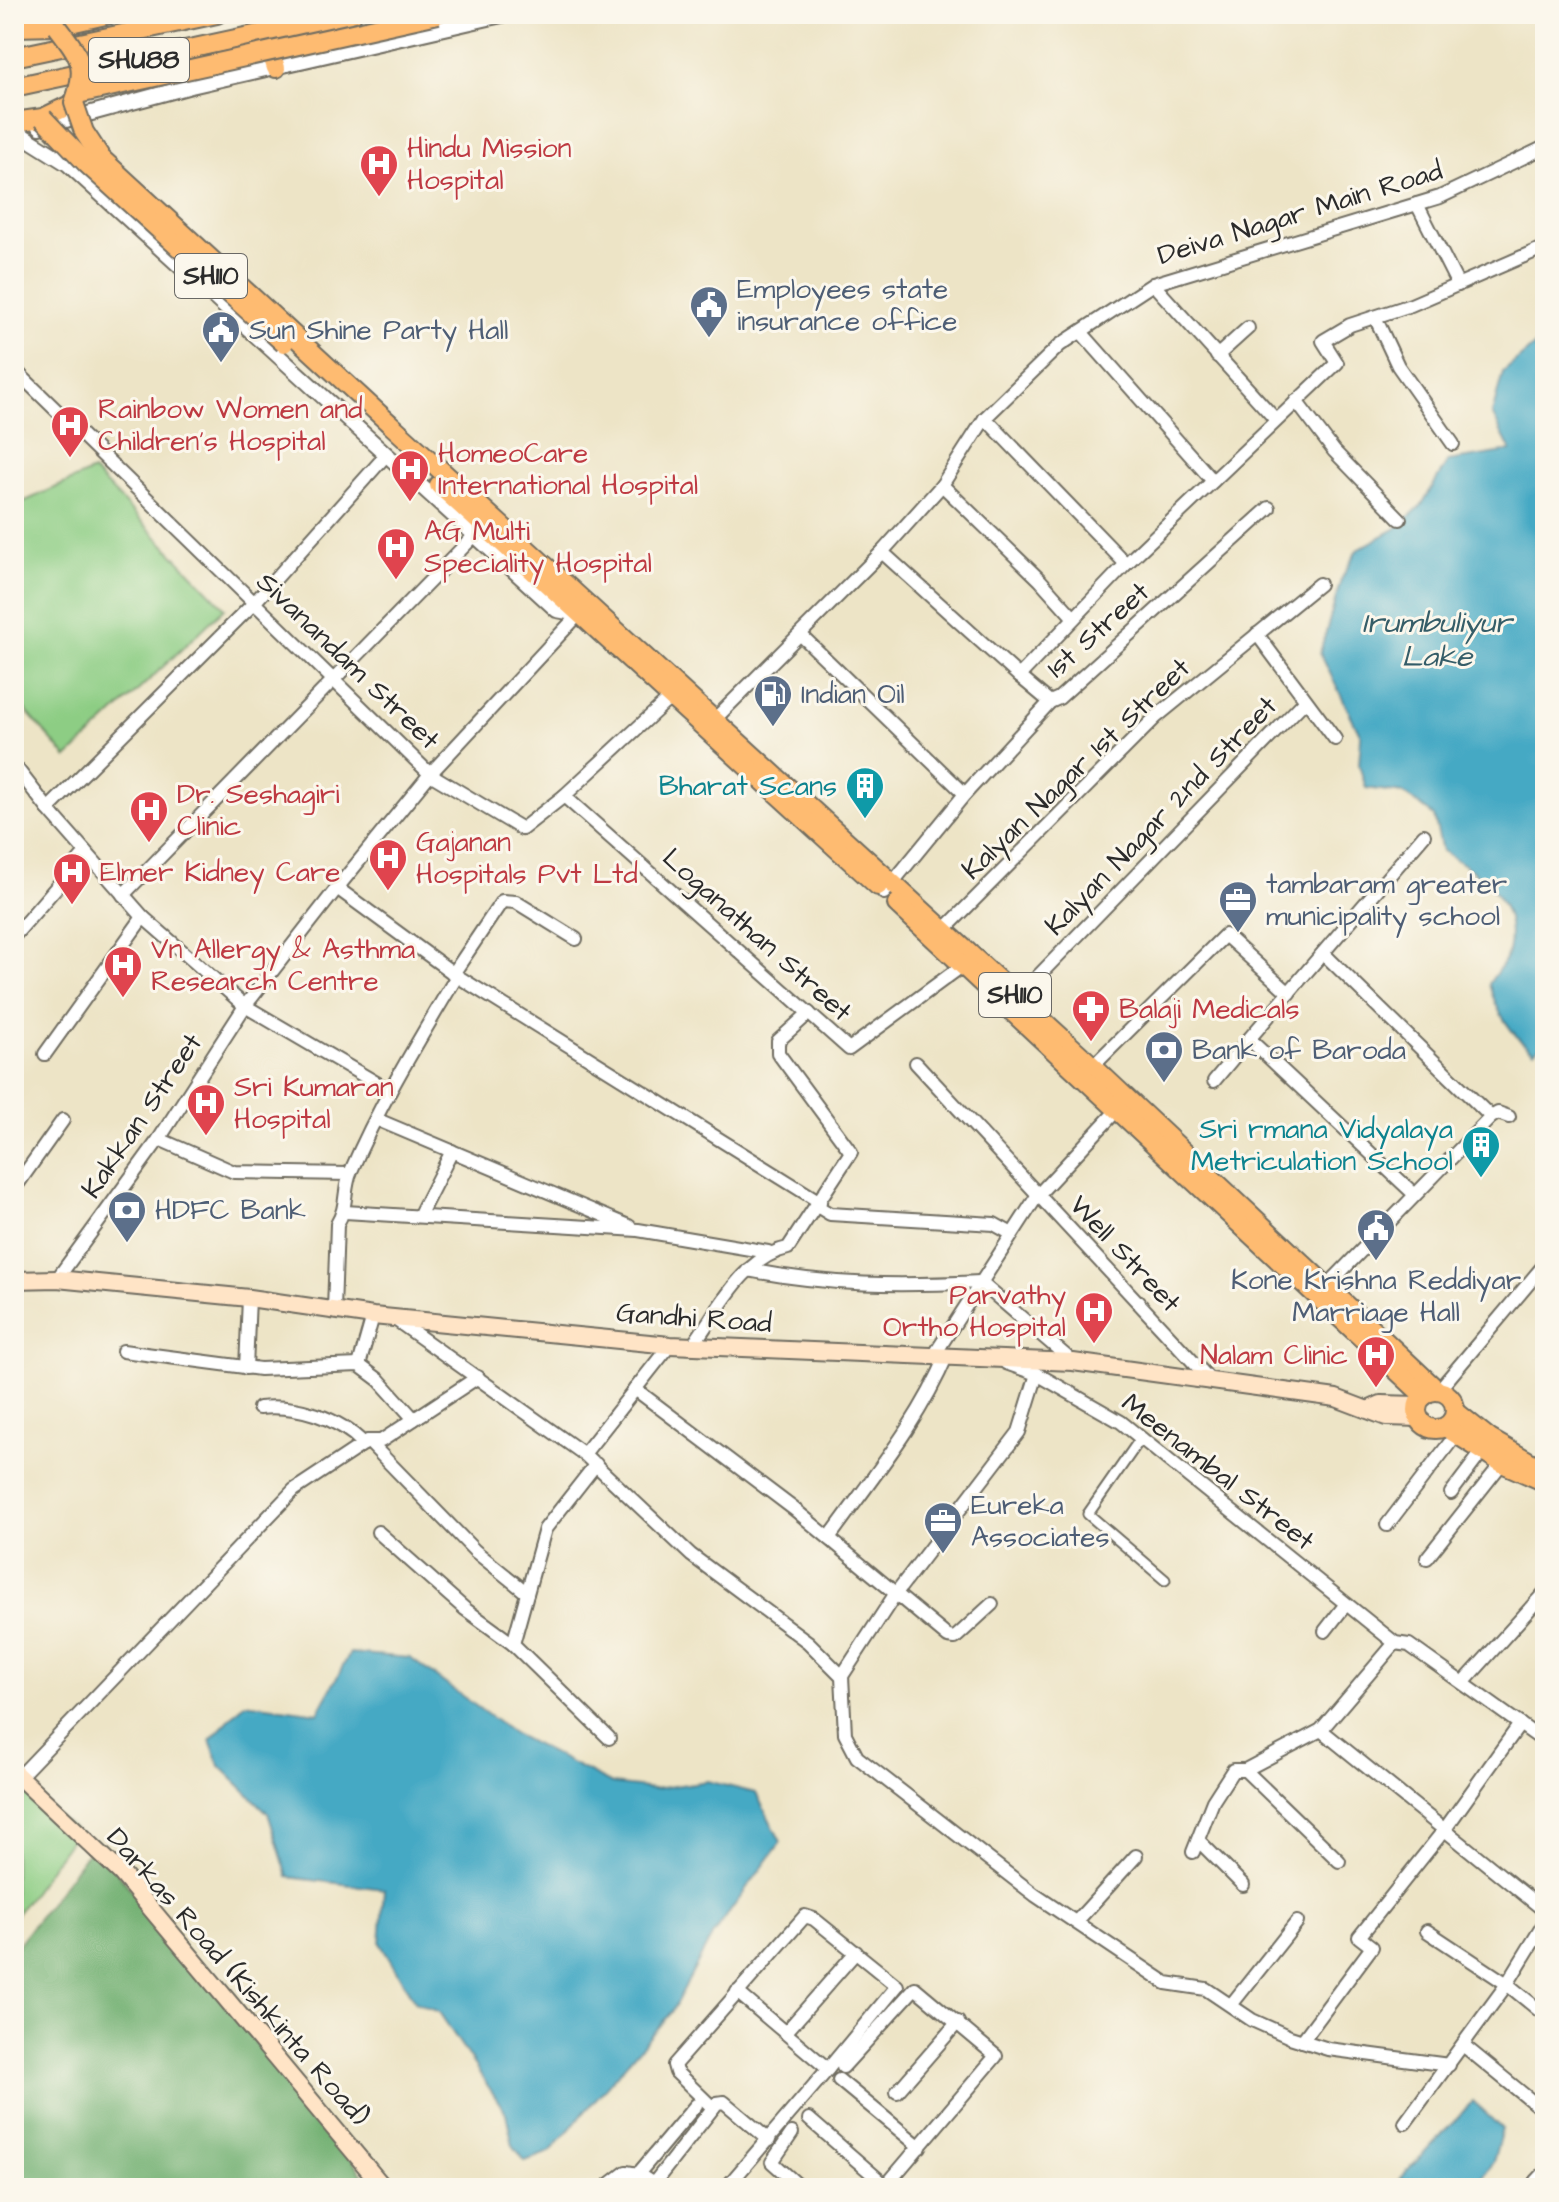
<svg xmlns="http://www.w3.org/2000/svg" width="1559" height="2202" font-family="'Architects Daughter',sans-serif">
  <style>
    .green { fill: #8dcd84; stroke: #5c7c58; stroke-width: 2 }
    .forest { fill: #72b072; stroke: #4e6e4e; stroke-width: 2 }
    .water { fill: #44a9c4; stroke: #386a78; stroke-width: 2 }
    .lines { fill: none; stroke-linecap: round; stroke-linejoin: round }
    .pedestrian-casing { stroke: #6f6c61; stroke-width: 13 }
    .minor-casing { stroke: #6f6c61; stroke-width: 16 }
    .tertiary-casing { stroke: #6f6c61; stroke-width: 18 }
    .secondary-casing { stroke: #6f6c61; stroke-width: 20 }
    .primary-casing { stroke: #6f6c61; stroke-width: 22 }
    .pedestrian { stroke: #fff; stroke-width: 9 }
    .minor { stroke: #fff; stroke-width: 12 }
    .tertiary { stroke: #fff; stroke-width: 14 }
    .secondary { stroke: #ffe4c6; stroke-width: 16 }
    .primary { stroke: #febb71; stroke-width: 18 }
    .primary-bridge-casing { stroke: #6f6c61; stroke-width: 22; stroke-linecap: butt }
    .primary-bridge { stroke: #febb71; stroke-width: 18 }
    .labels { text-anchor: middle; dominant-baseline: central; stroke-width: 6; stroke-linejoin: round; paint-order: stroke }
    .shield { fill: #fbf7ec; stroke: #696865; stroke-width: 2 }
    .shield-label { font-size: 26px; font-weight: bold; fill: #2b2b2b }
    .health-label { font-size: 28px; fill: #be3a42; stroke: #fbf7ec; text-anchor: start }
    .street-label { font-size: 28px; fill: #2b2b2b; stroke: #fbf7ec }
    .service-label { font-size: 28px; fill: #4e5e75; stroke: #fbf7ec; text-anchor: start }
    .culture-label { font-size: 28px; fill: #0d838f; stroke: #fbf7ec; text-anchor: end }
    .water-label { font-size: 30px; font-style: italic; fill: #355d68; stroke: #fbf7ec }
  </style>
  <rect width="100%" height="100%" fill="#fbf7ec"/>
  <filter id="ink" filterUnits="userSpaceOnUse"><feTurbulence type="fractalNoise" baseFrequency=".0125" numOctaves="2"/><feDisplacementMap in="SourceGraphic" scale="16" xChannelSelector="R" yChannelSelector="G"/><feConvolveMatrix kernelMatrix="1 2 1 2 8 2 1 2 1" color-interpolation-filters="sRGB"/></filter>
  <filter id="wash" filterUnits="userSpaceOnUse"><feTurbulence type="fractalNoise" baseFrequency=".006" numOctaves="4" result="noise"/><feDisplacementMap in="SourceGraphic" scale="32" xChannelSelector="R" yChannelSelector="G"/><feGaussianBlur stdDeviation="1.8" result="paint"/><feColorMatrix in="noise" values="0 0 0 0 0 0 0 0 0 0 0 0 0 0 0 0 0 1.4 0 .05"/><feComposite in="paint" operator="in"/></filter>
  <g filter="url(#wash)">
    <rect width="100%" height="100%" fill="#ede4c6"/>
    <!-- green -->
    <g class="green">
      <path d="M93 471 225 608 67 758 14 697V506Z"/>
      <path d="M14 1781 77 1831 14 1918Z"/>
    </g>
    <!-- forest -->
    <path class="forest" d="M94 1844 374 2188H14V1950Z"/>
    <!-- water -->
    <g class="water">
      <path d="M1545 337V1043L1534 1051C1511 1036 1496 1010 1489 984 1494 975 1506 962 1508 952 1519 900 1480 873 1442 851L1434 816 1403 793 1366 788 1359 765 1361 736 1320 653 1341 580 1357 550 1395 529 1421 506 1448 461 1511 451 1492 414 1503 372Z"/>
      <path d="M350 1653 410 1658 514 1734 612 1784 654 1789 707 1781 756 1793 781 1842 712 1936 672 2011 550 2152 525 2161 513 2145 506 2113 439 2012 415 2002 380 1943 384 1889 288 1877 268 1813 220 1766 210 1740 245 1703 318 1713Z"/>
      <path d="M1473 2101 1502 2129 1493 2162 1476 2187 1401 2188 1399 2180Z"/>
    </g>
  </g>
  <g filter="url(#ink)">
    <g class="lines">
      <defs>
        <path id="pedestrian" d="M1141 1438 1088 1514 1165 1580"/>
        <g id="minor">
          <path d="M1417 204 1458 285"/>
          <path d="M1153 284 1276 420"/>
          <path d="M1375 317 1398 366 1453 444"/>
          <path d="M1081 332 1213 481"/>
          <path d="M1217 356 1248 328"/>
          <path d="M14 369 430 774 522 829 564 796 671 697"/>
          <path d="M1296 401 1334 451 1400 519"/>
          <path d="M985 418 1126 564"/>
          <path d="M942 485 1040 580 1074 618"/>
          <path d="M882 552 1019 676"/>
          <path d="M1257 634 1335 739"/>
          <path d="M801 635 965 794"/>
          <path d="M1050 702 1019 676 1126 564 1337 363 1323 341 1350 325 1411 305 1545 247"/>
          <path d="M715 719 882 552 942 485 985 418 1060 345 1153 284 1440 197 1545 147"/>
          <path d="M14 765 48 809 143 917 245 1006 390 1091"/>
          <path d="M564 796 849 1049 962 966"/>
          <path d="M48 809 254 603 387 454"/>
          <path d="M337 888 457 976 820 1202"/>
          <path d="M884 893 965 794 1050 702 1059 698 1269 508"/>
          <path d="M123 895 477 533"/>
          <path d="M944 930 1156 717 1319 584"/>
          <path d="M14 936 86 853"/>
          <path d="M1323 953 1491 1117 1326 1287"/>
          <path d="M453 974 502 901 516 902 576 939"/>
          <path d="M1017 998 1305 701"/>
          <path d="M45 1054 143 917"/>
          <path d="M916 1063 1210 1380"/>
          <path d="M1093 1066 1225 935 1289 993"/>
          <path d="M1214 1081 1249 1039"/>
          <path d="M1491 1117 1498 1113 1509 1117"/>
          <path d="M378 1120 629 1226"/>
          <path d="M159 1139 234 1172 349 1174"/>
          <path d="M14 1189 63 1120"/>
          <path d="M1413 1193 1249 1039 1424 835"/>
          <path d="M817 1206 830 1214 994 1224 1012 1234"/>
          <path d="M345 1212 638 1230 768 1252"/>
          <path d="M419 1216 452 1151"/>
          <path d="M748 1270C829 1286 899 1286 980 1282L1073 1362"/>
          <path d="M57 1279 159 1139 245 1006 337 888 430 774 579 614"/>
          <path d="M334 1310 337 1224C348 1207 343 1189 351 1171 380 1103 419 1040 457 976"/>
          <path d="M392 1317 584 1454 691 1555 808 1642 842 1676 845 1734 857 1757 1035 1895 1166 1983 1206 1989 1252 2020 1290 2037 1328 2049 1449 2065"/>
          <path d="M692 1346C718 1311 743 1257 788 1248L851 1152 778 1053V1041L809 1013"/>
          <path d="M123 1351 260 1369 359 1365 379 1380 414 1419"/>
          <path d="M935 1354 1037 1196 1118 1109"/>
          <path d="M1006 1363 1037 1374 1121 1422 1395 1643 1409 1645 1545 1742"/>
          <path d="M359 1365 373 1316"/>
          <path d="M246 1368 249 1298"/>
          <path d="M635 1389 794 1509 948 1637 955 1638 992 1604"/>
          <path d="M1438 1391 1545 1264"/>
          <path d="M259 1408C296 1404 338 1417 364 1444"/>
          <path d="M368 1441 475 1551 527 1593"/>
          <path d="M584 1454 670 1345"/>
          <path d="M596 1464 545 1529 513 1644 609 1738"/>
          <path d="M1451 1493 1482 1452"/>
          <path d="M1387 1525 1455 1436"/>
          <path d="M378 1532 465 1609 513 1644"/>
          <path d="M829 1538C871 1479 919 1422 947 1355"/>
          <path d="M1427 1558 1502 1463"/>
          <path d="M1325 1631 1346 1604"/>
          <path d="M842 1676 896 1593 1019 1432 1037 1374"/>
          <path d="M1464 1682 1545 1592"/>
          <path d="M1321 1730 1545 1911"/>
          <path d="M1245 1770 1339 1861"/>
          <path d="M20 1776 294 1490 368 1441H381L478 1377"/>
          <path d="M1198 1840 1243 1885"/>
          <path d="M1193 1852 1213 1801 1233 1770H1245L1321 1730 1395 1643"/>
          <path d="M1076 1922 1136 1856"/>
          <path d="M1427 1931 1507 1984 1545 2015"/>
          <path d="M1231 2005 1297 1922"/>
          <path d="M786 2032 856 1952"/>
          <path d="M1302 2041 1372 1947 1359 1937 1445 1829 1520 1724"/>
          <path d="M1463 2045 1545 2112"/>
          <path d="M843 2067 915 1988 996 2056 884 2188"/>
          <path d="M839 2080 920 2147"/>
          <path d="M897 2092 958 2022"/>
          <path d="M713 2108 676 2072 674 2065 805 1916 814 1919 897 1986 828 2069"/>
          <path d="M809 2119 886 2186"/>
          <path d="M1405 2123 1507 1984 1545 1922"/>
          <path d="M792 2133 772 2162 801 2188"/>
          <path d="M638 2174 696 2105"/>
          <path d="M654 2183 717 2103 724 2102 769 2140"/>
          <path d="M605 2188 626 2172 638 2174 660 2188"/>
          <path d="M726 2188 828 2069 737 1992"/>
          <path d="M1530 2188 1545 2172"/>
        </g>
        <g id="tertiary">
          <path d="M40 127 191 86 506 14"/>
          <path d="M17 132 68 164 557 610 579 614"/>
        </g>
        <g id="secondary">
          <path d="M14 1280 57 1279 249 1298 373 1316 670 1345 1073 1362 1336 1398 1386 1417 1420 1418"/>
          <path d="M1370 1409 1381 1404 1418 1405"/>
          <path d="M14 1772 122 1874 384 2188"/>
        </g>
        <g id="primary">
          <path d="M14 27 57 26 110 14"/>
          <path d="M267 40 276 68"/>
          <path d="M14 57 217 14"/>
          <path d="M14 87 352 14"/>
          <path d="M14 122 43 118 74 103"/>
          <path d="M389 423 1086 1060 1438 1391"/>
          <path d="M439 485 878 886"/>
          <path d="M897 904 1424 1396"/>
          <circle cx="1436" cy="1410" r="19"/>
          <path d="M1455 1411 1490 1439 1542 1469"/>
          <path d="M1445 1427 1502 1463 1545 1482"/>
        </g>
      </defs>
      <!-- pedestrian casing -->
      <use href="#pedestrian" class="pedestrian-casing"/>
      <!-- minor casing -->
      <use href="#minor" class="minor-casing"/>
      <!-- tertiary casing -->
      <use href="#tertiary" class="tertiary-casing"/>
      <!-- secondary casing -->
      <use href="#secondary" class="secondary-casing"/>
      <!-- primary casing -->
      <use href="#primary" class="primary-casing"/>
      <!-- pedestrian -->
      <use href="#pedestrian" class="pedestrian"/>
      <!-- minor -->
      <use href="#minor" class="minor"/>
      <!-- tertiary -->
      <use href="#tertiary" class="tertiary"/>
      <!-- secondary -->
      <use href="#secondary" class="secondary"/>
      <!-- primary -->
      <use href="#primary" class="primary"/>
      <defs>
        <g id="primary-bridge">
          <path d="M57 26C80 56 88 66 74 103L84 132 101 158 389 423"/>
          <path d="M78 94 438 14"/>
          <path d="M43 118 86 163 284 343"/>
        </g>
      </defs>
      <!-- primary-bridge casing -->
      <use href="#primary-bridge" class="primary-bridge-casing"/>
      <!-- primary-bridge -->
      <use href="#primary-bridge" class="primary-bridge"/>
    </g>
  </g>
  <!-- icons -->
  <defs>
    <symbol id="hospital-pin" viewBox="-11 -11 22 30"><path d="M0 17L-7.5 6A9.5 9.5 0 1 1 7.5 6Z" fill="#e0444e" stroke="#fbf7ec"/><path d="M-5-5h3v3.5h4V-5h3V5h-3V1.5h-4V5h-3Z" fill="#fff"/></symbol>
    <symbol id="civic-pin" viewBox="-11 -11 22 30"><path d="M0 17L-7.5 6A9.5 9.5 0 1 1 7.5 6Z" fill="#5c6f8a" stroke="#fbf7ec"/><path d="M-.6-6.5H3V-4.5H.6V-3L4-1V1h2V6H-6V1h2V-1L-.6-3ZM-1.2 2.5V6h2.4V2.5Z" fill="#fff"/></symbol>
    <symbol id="fuel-pin" viewBox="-11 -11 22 30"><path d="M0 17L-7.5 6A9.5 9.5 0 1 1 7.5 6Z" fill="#5c6f8a" stroke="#fbf7ec"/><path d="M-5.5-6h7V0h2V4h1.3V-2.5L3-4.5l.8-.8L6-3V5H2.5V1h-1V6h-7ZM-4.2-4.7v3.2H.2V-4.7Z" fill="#fff"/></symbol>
    <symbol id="building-pin" viewBox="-11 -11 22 30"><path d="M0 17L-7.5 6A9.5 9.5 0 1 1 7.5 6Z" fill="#0f9aa8" stroke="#fbf7ec"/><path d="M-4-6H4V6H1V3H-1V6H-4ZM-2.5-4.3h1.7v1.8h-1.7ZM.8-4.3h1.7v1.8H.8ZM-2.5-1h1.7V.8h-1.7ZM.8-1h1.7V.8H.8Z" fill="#fff"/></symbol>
    <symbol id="office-pin" viewBox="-11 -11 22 30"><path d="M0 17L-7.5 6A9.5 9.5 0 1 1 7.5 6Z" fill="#5c6f8a" stroke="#fbf7ec"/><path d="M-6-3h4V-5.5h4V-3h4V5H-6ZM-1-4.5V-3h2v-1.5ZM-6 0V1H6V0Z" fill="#fff"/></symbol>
    <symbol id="pharmacy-pin" viewBox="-11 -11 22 30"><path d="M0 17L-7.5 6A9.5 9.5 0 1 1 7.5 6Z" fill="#e0444e" stroke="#fbf7ec"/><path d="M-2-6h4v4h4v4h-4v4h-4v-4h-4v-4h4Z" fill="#fff"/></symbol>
    <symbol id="bank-pin" viewBox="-11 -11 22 30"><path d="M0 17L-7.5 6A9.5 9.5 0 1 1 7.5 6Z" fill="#5c6f8a" stroke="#fbf7ec"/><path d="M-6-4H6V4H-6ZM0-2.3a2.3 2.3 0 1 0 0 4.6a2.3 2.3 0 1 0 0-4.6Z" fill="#fff"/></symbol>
  </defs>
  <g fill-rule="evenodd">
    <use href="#hospital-pin" x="357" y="142" width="44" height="60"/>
    <use href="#civic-pin" x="687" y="283" width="44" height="60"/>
    <use href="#civic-pin" x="199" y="308" width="44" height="60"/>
    <use href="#hospital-pin" x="48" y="403" width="44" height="60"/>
    <use href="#hospital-pin" x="388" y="447" width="44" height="60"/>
    <use href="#hospital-pin" x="374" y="525" width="44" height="60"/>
    <use href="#fuel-pin" x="751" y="672" width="44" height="60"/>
    <use href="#building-pin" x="843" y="764" width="44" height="60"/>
    <use href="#hospital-pin" x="127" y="788" width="44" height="60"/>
    <use href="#hospital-pin" x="366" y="836" width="44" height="60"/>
    <use href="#hospital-pin" x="50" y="850" width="44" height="60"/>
    <use href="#office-pin" x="1216" y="878" width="44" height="60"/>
    <use href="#hospital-pin" x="101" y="943" width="44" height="60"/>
    <use href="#pharmacy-pin" x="1069" y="987" width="44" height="60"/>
    <use href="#bank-pin" x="1142" y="1028" width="44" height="60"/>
    <use href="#hospital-pin" x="184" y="1081" width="44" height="60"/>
    <use href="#building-pin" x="1459" y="1123" width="44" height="60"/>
    <use href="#bank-pin" x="105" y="1188" width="44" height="60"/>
    <use href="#civic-pin" x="1354" y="1206" width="44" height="60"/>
    <use href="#hospital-pin" x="1072" y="1289" width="44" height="60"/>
    <use href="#hospital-pin" x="1354" y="1333" width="44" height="60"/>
    <use href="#office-pin" x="921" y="1499" width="44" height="60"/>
  </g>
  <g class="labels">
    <!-- shield labels -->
    <g class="shield">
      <rect x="89" y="38" width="100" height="44" rx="6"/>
      <rect x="175" y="254" width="72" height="44" rx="6"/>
      <rect x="979" y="973" width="72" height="44" rx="6"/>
    </g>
    <g class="shield-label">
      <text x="139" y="60">SHU88</text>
      <text x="211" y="276">SH110</text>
      <text x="1015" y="995">SH110</text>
    </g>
    <!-- health labels -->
    <g class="health-label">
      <text x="407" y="148">Hindu Mission<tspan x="407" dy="32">Hospital</tspan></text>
      <text x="98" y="409">Rainbow Women and<tspan x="98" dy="32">Children's Hospital</tspan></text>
      <text x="438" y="453">HomeoCare<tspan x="438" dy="32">International Hospital</tspan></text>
      <text x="424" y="531">AG Multi<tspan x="424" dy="32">Speciality Hospital</tspan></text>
      <text x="177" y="794">Dr. Seshagiri<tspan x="177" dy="32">Clinic</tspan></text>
      <text x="416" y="842">Gajanan<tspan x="416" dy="32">Hospitals Pvt Ltd</tspan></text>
      <text x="100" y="872">Elmer Kidney Care</text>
      <text x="151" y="949">Vn Allergy &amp; Asthma<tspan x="151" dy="32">Research Centre</tspan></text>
      <text x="1119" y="1009">Balaji Medicals</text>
      <text x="234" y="1087">Sri Kumaran<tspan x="234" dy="32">Hospital</tspan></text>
      <text x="1066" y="1295" text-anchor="end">Parvathy<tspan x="1066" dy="32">Ortho Hospital</tspan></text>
      <text x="1348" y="1355" text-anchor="end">Nalam Clinic</text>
    </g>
    <!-- street labels -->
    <g class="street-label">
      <text transform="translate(1300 213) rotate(-17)">Deiva Nagar Main Road</text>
      <text transform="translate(1098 630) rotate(-42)">1st Street</text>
      <text transform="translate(348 661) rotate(44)">Sivanandam Street</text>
      <text transform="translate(1076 769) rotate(-44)">Kalyan Nagar 1st Street</text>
      <text transform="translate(1161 816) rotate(-46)">Kalyan Nagar 2nd Street</text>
      <text transform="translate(757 935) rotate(42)">Loganathan Street</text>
      <text transform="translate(142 1116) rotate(-56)">Kakkan Street</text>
      <text transform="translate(1125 1254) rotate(47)">Well Street</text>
      <text transform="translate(694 1318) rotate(4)">Gandhi Road</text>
      <text transform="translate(1218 1472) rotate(38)">Meenambal Street</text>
      <text transform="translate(238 1977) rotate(49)">Darkas Road (Kishkinta Road)</text>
    </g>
    <!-- service labels -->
    <g class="service-label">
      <text x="737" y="289">Employees state<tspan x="737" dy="32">insurance office</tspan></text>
      <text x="249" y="330">Sun Shine Party Hall</text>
      <text x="801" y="694">Indian Oil</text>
      <text x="1266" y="884">tambaram greater<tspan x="1266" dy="32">municipality school</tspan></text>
      <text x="1192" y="1050">Bank of Baroda</text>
      <text x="155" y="1210">HDFC Bank</text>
      <text x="1376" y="1280" text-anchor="middle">Kone Krishna Reddiyar<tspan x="1376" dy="32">Marriage Hall</tspan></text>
      <text x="971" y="1505">Eureka<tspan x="971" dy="32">Associates</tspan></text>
    </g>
    <!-- culture labels -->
    <g class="culture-label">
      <text x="837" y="786">Bharat Scans</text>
      <text x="1453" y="1129">Sri rmana Vidyalaya<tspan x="1453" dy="32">Metriculation School</tspan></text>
    </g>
    <!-- water labels -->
    <g class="water-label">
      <text x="1437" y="623">Irumbuliyur<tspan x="1437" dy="34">Lake</tspan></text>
    </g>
  </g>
  <!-- margin -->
  <rect width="1559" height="2202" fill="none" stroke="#fbf7ec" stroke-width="48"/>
</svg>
